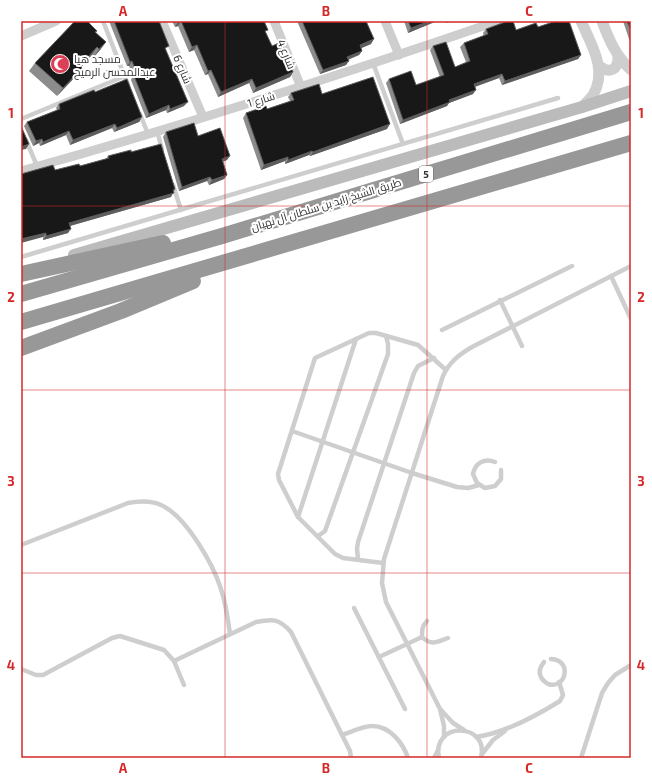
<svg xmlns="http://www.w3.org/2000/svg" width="652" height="779" font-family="'Exo 2',Cairo,sans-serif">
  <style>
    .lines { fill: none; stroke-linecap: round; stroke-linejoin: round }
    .service { stroke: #cecece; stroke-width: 4.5 }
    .minor { stroke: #cecece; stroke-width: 9 }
    .tertiary { stroke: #cecece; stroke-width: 11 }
    .secondary { stroke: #bbb; stroke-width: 12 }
    .motorway { stroke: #989898; stroke-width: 16 }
    .wall { fill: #8c8c8c }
    .shaded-wall { fill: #5d5d5d }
    .building { fill: #181818; stroke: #5d5d5d }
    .grid { fill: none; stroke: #d62828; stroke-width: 1; stroke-opacity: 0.55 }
    .labels { text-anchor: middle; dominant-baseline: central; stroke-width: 4; stroke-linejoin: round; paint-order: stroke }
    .shield { fill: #fff; stroke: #6f6f6f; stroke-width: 1 }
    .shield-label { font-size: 10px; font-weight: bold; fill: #313131 }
    .street-label { font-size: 11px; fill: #313131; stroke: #fff }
    .poi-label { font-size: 11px; fill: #313131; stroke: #fff; text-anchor: start }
    .neatline { fill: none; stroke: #d62828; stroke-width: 1.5 }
    .grid-label { font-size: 13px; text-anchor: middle; font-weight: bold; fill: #d62828 }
  </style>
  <rect width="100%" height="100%" fill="#fff"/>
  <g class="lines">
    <!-- service -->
    <g class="service">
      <path d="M103 21 128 85"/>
      <path d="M373 63 403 144"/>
      <path d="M140 114 148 134"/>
      <path d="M21 119 125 76"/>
      <path d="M157 131 162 149"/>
      <path d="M26 140 37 166"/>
      <path d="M173 185 181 210"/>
      <path d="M21 257 558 98"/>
      <path d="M611 276 631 319"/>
      <path d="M500 300 522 346"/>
      <path d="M442 330 572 266"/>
      <path d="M292 431 412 473 457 487 468 488 479 485"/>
      <path d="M495 462C484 458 475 463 473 474L477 483 485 488 495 486 501 479V470"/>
      <path d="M298 517 356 339"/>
      <path d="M318 536 325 531 388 354V344L386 336"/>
      <path d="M21 545 128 503C139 501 150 500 161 505 186 516 213 564 221 589 226 604 228 619 230 634"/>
      <path d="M358 559 357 549 358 542 414 373 418 366 434 358"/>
      <path d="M383 563 343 558 335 554 298 517 279 480 278 474 315 358 369 333H376L418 345 446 370"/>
      <path d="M354 608 405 709"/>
      <path d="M427 621C422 626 422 630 422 637 431 646 437 642 448 638"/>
      <path d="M379 657 422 637"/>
      <path d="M174 661 256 622C272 619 279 618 291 632L350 751 351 758"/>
      <path d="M544 662C540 667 538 672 541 677 542 680 545 682 548 684 566 690 573 660 551 659"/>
      <path d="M21 669 36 675H43L112 638 120 636 164 650 174 661 184 685"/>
      <path d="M441 710 453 723 464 730"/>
      <path d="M342 735C351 732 363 726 372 726 390 726 403 743 408 758"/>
      <path d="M444 737V726L440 709 386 602 382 583 384 559 443 376C449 362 460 354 472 347L631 266"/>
      <path d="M476 737C504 733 536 716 560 701L563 695 559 682"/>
      <path d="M482 754 493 740 505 731"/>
      <path d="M434 758 438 750"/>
      <path d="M439 758C431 721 490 722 481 758"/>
      <path d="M581 758 602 693 608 683 615 675 631 665"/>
    </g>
    <!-- minor -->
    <g class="minor">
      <path d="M162 21 203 117"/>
      <path d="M274 21 301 87"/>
      <path d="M385 21 399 55"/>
      <path d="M21 36 56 21"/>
      <path d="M21 171C182 126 341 75 498 21"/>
    </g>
    <!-- tertiary -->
    <g class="tertiary">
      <path d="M581 21C591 44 608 70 593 95 590 99 586 103 582 107"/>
      <path d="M602 21C609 40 616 56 631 70"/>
      <path d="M599 66C610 74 618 70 618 57"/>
    </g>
    <!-- secondary -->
    <path class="secondary" d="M74 255 582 107 631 91"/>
    <!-- motorway -->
    <g class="motorway">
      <path d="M21 274 163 243"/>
      <path d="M21 294 222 236 631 112"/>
      <path d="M21 322 631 143"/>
      <path d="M21 348 121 311 193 281"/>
    </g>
  </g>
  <!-- wall -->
  <g class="wall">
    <path d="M109 21H159L166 51 184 106 167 113 166 110 146 118 131 80 133 76 129 66H127Z"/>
    <path d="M172 21H264L266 33 272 46 293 72 290 77 253 93 249 83 218 97 208 74 205 75 194 50 189 52 178 26 175 27Z"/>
    <path d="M297 21H366L371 44 361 48 362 51 359 55 348 60 346 65 320 74Z"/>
    <path d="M404 21H437L408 33Z"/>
    <path d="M623 21H631V45Z"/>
    <path d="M538 27 581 55 578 59 502 85 499 78 475 87 473 94 449 103 447 106 400 124 386 83 389 79 416 85 440 77 430 50 433 46 455 67 466 62 460 47 464 43 484 36 483 33 486 29 516 30Z"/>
    <path d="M97 31 96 33 106 42 100 50 93 58 91 56 81 67 76 76 57 96 29 71 35 63Z"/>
    <path d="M95 92 142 117 139 122 114 132 112 128 70 145 66 135 40 146 39 143 33 146 24 126 27 122 57 110 56 108 59 104Z"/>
    <path d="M291 93 322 94 387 129 310 156 309 155 285 164V161L261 170 243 118 246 113 267 109 290 101 288 97Z"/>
    <path d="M166 132 198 136 227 160 223 162 227 175 224 179 209 185 207 181 179 191 163 137Z"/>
    <path d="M131 152 175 189 171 197 70 226 68 233 43 240V237L55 170 80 166 106 159 108 156Z"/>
  </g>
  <!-- shaded-wall -->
  <g class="shaded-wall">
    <path d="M181 21 178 26 175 27 178 22Z"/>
    <path d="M430 21H437L408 33 411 28Z"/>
    <path d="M448 21H453L446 23Z"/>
    <path d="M374 39 371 44 357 50 360 45Z"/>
    <path d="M106 42 100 50 93 58 99 49Z"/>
    <path d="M197 45 194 50 189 52 192 47Z"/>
    <path d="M97 47 91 56 74 75 80 66Z"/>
    <path d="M362 51 359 55 344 61 347 57Z"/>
    <path d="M581 55 578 59 502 85 505 81Z"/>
    <path d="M132 61 129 66H127L130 62Z"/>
    <path d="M349 61 346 65 320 74 323 70Z"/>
    <path d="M82 68 76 76 57 96 63 88Z"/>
    <path d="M211 70 208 74 205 75 208 71Z"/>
    <path d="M293 72 290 77 253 93 256 88Z"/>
    <path d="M502 74 499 78 471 88 474 84Z"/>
    <path d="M252 79 249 83 218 97 221 92Z"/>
    <path d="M476 90 473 94 449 103 447 106 400 124 403 120 449 100Z"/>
    <path d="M188 102 184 106 167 113 170 109Z"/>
    <path d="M169 105 166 110 146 118 149 114Z"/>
    <path d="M142 117 139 122 114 132 117 128Z"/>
    <path d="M115 124 112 128 70 145 73 140Z"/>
    <path d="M390 124 387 129 310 156 313 152Z"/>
    <path d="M69 131 66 135 40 146 43 142Z"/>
    <path d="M42 139 39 143 33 146 36 141Z"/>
    <path d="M29 144 26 149 21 150V147Z"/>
    <path d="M312 151 309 155 285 164 288 160Z"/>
    <path d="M230 156 227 160 218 163 222 159Z"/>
    <path d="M288 157 285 161 261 170 264 165Z"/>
    <path d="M227 175 224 179 209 185 212 180Z"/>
    <path d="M210 177 207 181 179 191 182 187Z"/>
    <path d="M175 189 171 197 66 227 69 223Z"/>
    <path d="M71 229 68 233 43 240 46 236Z"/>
    <path d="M46 233 43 237 21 243V239Z"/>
  </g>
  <!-- building -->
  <g class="building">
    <path d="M75 21H87L97 31 95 32 106 42 99 49 97 47 80 66 82 68 63 88 35 63Z"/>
    <path d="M114 21H159L169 46 165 48 188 102 170 109 169 105 149 114 134 76 137 74 132 61 130 62Z"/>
    <path d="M177 21H264L268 30 265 31 272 46 281 42 293 72 256 88 252 79 221 92 211 70 208 71 197 45 192 47 181 21 178 22Z"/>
    <path d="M302 21H366L374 39 360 45 362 51 347 57 349 61 323 70Z"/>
    <path d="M408 21H430L411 28Z"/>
    <path d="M508 21H513L516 30 536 23 538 27 556 21H569L581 55 505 81 502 74 474 84 476 90 449 100 450 102 403 120 389 79 411 71 416 85 444 75 433 46 446 42 455 67 470 61 464 43 488 34 486 29Z"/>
    <path d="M627 21H631V31Z"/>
    <path d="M373 77 390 124 313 152 312 151 288 160V157L264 165 246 113 266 106 267 109 294 100 291 93 319 84 322 94Z"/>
    <path d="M127 79 142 117 117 128 115 124 73 140 69 131 43 142 42 139 36 141 27 122 60 109 59 104 94 90 95 92Z"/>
    <path d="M194 123 198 136 220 128 230 156 222 159 227 175 212 180 210 177 182 187 166 132Z"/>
    <path d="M21 126 29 144 21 147Z"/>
    <path d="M161 144 175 189 173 190 174 193 69 223 71 229 46 236V233L21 239V174L53 165 55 170 79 164 80 166 109 158 108 156 131 150V152Z"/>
  </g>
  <!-- grid -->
  <path class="grid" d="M225 21V758M427 21V758M21 206H631M21 390H631M21 573H631"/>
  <!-- icons -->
  <defs>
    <symbol id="mosque-disc" viewBox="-11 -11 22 22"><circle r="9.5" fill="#dc3f58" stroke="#fff"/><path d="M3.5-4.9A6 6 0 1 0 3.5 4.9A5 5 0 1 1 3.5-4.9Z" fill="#fff"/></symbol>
  </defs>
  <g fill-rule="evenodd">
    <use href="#mosque-disc" x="49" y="53" width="22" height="22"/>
  </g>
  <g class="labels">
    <!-- shield labels -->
    <rect class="shield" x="419" y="166" width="14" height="16" rx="3"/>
    <g class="shield-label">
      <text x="426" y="174">5</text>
    </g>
    <!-- street labels -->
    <g class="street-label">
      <text transform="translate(287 54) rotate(68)">شارع 4</text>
      <text transform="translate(183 69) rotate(67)">شارع 6</text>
      <text transform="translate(261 99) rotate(-17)">شارع 1</text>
      <text transform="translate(326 204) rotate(-17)">طريق الشيخ زايد بن سلطان آل نهيان</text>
    </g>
    <!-- poi labels -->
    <g class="poi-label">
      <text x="74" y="58">مسجد هيا<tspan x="74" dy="13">عبدالمحسن الرميح</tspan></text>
    </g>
  </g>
  <!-- border -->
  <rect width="652" height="779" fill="none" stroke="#ffffff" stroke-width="44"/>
  <rect x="22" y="22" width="608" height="735" class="neatline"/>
  <g class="grid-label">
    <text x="123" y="16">A</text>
    <text x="326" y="16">B</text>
    <text x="529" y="16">C</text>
    <text x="11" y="118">1</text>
    <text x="641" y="118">1</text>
    <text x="11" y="302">2</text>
    <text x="641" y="302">2</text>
    <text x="11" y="486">3</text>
    <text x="641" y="486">3</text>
    <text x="11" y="670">4</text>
    <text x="641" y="670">4</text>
    <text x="123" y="773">A</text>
    <text x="326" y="773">B</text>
    <text x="529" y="773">C</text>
  </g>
</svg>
